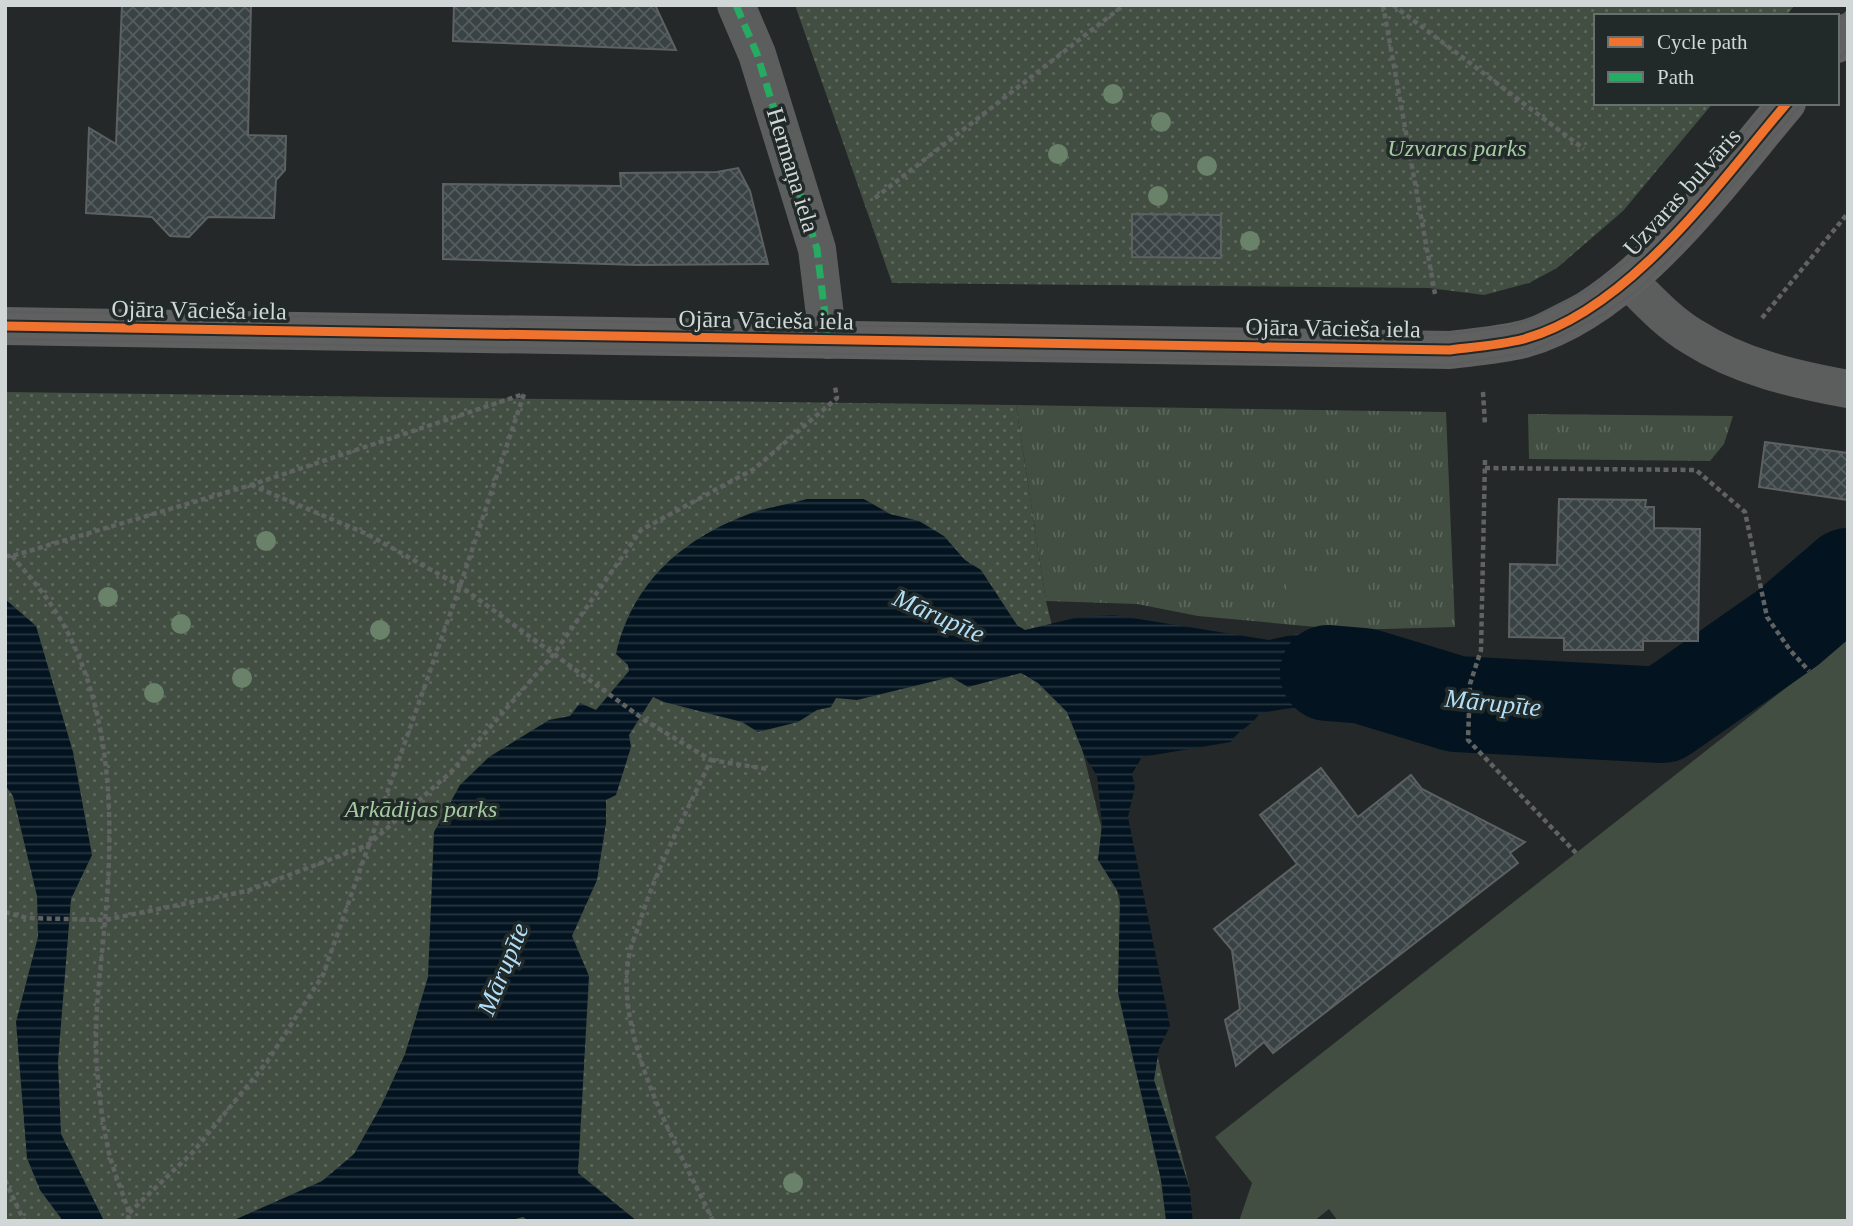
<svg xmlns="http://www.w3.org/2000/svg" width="1853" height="1226" font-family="Georgia,serif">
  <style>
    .grass { fill: url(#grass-tufts) }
    .park { fill: url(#park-dots) }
    .pitch { fill: #424e42 }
    .water { fill: url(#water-rules) }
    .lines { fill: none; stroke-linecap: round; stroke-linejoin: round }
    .river { stroke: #031420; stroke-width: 96 }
    .building { fill: url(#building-cross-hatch); stroke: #5e6162; stroke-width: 2 }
    .path { stroke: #606362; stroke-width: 4.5; stroke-dasharray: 5 3.5; stroke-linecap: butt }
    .street { stroke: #5c5e5e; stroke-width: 38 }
    .secondary { stroke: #5f605f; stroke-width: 38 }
    .tram { stroke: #5b5e5e; stroke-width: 2 }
    .quiet { stroke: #26ab63; stroke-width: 7; stroke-dasharray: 14 7; stroke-linecap: butt }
    .cycleway-casing { stroke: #222a29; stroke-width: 13 }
    .cycleway { stroke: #ef722f; stroke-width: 9 }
    .tree { fill: #6a826a }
    .labels { text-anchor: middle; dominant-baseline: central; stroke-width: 7; stroke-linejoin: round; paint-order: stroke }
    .park-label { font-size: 24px; font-style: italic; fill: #a4cba0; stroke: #222a29 }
    .street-label { font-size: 24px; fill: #d1d7d6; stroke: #222a29 }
    .water-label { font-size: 26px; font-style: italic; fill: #b1def8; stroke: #222a29 }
  </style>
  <defs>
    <pattern id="grass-tufts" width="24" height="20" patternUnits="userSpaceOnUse" patternTransform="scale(1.75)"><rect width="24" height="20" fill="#424e42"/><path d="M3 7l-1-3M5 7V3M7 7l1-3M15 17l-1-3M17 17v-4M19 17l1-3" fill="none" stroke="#5c675d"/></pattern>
    <pattern id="park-dots" width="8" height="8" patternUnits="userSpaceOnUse" patternTransform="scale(1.75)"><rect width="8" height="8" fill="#424e42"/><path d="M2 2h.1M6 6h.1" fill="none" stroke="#5c675d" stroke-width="1.8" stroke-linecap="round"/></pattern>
    <pattern id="water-rules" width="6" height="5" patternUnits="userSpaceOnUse" patternTransform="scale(1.75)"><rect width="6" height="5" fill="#031420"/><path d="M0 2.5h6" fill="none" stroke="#273540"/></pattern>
    <pattern id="building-cross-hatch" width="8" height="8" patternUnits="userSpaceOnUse" patternTransform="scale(1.75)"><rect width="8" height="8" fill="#394244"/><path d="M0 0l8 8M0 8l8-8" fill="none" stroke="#555d5e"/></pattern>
  </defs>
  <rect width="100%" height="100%" fill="#242828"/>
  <!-- grass -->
  <g class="grass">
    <path d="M1016 405 1446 412 1455 627 1349 630 1198 616 1137 604 1046 601Z"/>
    <path d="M1528 414 1733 416 1724 444 1710 461 1529 459Z"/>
  </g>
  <!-- park -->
  <g class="park">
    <path d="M795 5H1795L1786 16H1596V103H1713L1623 211 1557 268 1529 283 1484 295 1429 288 892 283Z"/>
    <path d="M5 392 1016 405 1046 601 1190 1189 1193 1221H5Z"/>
  </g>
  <!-- pitch -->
  <g class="pitch">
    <path d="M1287 570 1369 574 1367 614 1285 610Z"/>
    <path d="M1848 639V1221H1338L1329 1209 1314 1221H1239L1252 1183 1215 1137Z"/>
  </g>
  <!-- water -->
  <g class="water">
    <path d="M807 499H864L890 514 919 521 944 536 965 560 981 570 1017 625 1025 630 1079 617 1114 615 1269 640 1296 634 1422 652 1447 667 1459 686 1452 715 1444 724C1379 711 1325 697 1259 714 1252 726 1238 730 1231 742L1142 757 1132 774 1135 787 1128 817 1170 1026 1159 1049 1154 1080 1190 1189 1193 1221H1166L1161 1180 1118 993 1120 895 1098 860 1102 824 1097 776 1085 757 1067 712 1038 683 1021 673 968 687 951 677 857 700 836 698 831 707 817 710 798 722 758 732 742 722 664 702 653 697 629 735 631 747 616 795 606 800V823L597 880 572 936 589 976 578 1173 637 1221H529L523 1217 508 1221H232L322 1181 354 1154 381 1106 405 1054 428 977 434 832 460 785 489 757 549 720 570 716 580 703 596 710 629 671 628 665 616 654C633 580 685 537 754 512 771 507 790 504 807 499Z"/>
    <path d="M1848 562V588L1817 617 1816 625 1801 641 1777 611Z"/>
    <path d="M5 599 36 626 73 752 92 855 71 899 58 1062 61 1134 104 1221H63L40 1190 27 1158 16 1022 38 937 37 896 13 796 5 785Z"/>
  </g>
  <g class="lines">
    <!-- river -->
    <path class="river" d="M1328 673 1364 676 1456 704 1663 715 1789 627 1848 576"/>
  </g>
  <!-- building -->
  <g class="building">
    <path d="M122 5H251L248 135 286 136 285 170 276 180 274 218 208 217 189 237 170 236 152 217 86 213 89 128 116 144Z"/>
    <path d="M454 5H655L676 50 453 41Z"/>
    <path d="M738 168 750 191 768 264 639 265 443 259V184L621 186 620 173 717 172Z"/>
    <path d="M1132 214 1221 215V258L1132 257Z"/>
    <path d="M1765 442 1848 453V500L1759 487Z"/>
    <path d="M1559 499 1646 500 1645 507H1654V528L1700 529 1698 641H1643V650H1564V638L1509 637 1510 564 1557 565Z"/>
    <path d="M1321 768 1358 817 1411 775 1422 789 1525 842 1510 853 1518 863 1273 1053 1264 1042 1236 1066 1225 1020 1240 1009 1232 950 1214 929 1297 864 1260 815Z"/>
  </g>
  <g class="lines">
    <!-- path -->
    <g class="path">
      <path d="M1383 5 1435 294"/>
      <path d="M1393 5 1584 149"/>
      <path d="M875 198 1124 5"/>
      <path d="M1762 318 1848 213"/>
      <path d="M1483 392 1485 425"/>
      <path d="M1485 460 1481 650 1470 684 1468 740 1576 853"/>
      <path d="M1485 468 1696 470 1745 512 1767 617 1790 650 1809 671"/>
      <path d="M251 485 367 534 460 586 646 721 711 760C686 813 658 865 640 921 637 932 631 944 629 956 613 1037 679 1149 713 1221"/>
      <path d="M5 556H12L251 485 524 394"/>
      <path d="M12 556C26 573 41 589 52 606 112 696 115 816 105 920 101 970 93 1018 97 1068 99 1096 103 1126 109 1153 114 1173 123 1193 129 1213L128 1221"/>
      <path d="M711 760 767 769"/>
      <path d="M5 912 27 918 105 920 247 891 368 845 451 772 553 655 641 530 754 469 837 398 835 387"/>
      <path d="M5 1180 24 1221"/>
      <path d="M129 1213 193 1152 267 1062 323 975 460 586 524 394"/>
    </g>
    <!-- street -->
    <g class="street">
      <path d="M736 5 757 54 817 249 828 340"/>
      <path d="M1628 280C1648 300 1668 322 1693 337 1740 367 1794 379 1848 389"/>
    </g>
    <!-- secondary -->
    <g class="secondary">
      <path d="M1837 44 1848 32"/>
      <path d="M5 326 1450 350C1474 347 1500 345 1524 339 1631 309 1718 184 1787 103"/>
    </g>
    <!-- tram -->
    <g class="tram">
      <path d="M1837 23 1848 10"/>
      <path d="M1837 61 1848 49"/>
      <path d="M5 312 1443 335 1511 326 1528 320 1589 289 1626 262 1660 232 1769 103"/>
      <path d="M5 339 1450 365 1529 352 1604 314 1638 290 1670 259 1802 103"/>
    </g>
    <!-- quiet -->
    <path class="quiet" d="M736 5 757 54 817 249 828 340"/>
    <defs>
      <path id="cycleway" d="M5 326 1450 350C1474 347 1500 345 1524 339 1631 309 1718 184 1787 103"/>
    </defs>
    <!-- cycleway casing -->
    <use href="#cycleway" class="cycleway-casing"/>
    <!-- cycleway -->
    <use href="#cycleway" class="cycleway"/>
  </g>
  <!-- trees -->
  <g class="tree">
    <circle cx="1113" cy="94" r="10"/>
    <circle cx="1161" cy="122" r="10"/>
    <circle cx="1058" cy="154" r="10"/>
    <circle cx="1207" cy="166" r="10"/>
    <circle cx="1158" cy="196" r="10"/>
    <circle cx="1250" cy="241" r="10"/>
    <circle cx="266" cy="541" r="10"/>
    <circle cx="108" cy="597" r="10"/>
    <circle cx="181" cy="624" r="10"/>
    <circle cx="380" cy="630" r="10"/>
    <circle cx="242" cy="678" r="10"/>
    <circle cx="154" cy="693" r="10"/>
    <circle cx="793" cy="1183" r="10"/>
  </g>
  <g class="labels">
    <!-- park labels -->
    <g class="park-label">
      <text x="1457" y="148">Uzvaras parks</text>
      <text x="421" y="809">Arkādijas parks</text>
    </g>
    <!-- street labels -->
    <g class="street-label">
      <text transform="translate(793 170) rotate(73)">Hermaņa iela</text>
      <text transform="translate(1682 192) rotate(-48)">Uzvaras bulvāris</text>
      <text transform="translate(199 310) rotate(1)">Ojāra Vācieša iela</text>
      <text transform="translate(766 320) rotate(1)">Ojāra Vācieša iela</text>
      <text transform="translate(1333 328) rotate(1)">Ojāra Vācieša iela</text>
    </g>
    <!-- water labels -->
    <g class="water-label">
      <text transform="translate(939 616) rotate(24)">Mārupīte</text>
      <text transform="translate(1493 703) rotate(6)">Mārupīte</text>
      <text transform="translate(503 969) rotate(-68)">Mārupīte</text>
    </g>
  </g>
  <!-- border -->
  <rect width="1853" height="1226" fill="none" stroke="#d1d7d6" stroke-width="14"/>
  <!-- legend -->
  <rect x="1594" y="14" width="245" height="91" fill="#222a29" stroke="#686f6e" stroke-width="2"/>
  <rect x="1608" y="37" width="35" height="10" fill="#ef722f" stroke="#686f6e" stroke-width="2"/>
  <text x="1657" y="49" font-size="21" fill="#d1d7d6">Cycle path</text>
  <rect x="1608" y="72" width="35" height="10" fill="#26ab63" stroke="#686f6e" stroke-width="2"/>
  <text x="1657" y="84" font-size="21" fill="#d1d7d6">Path</text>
</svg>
